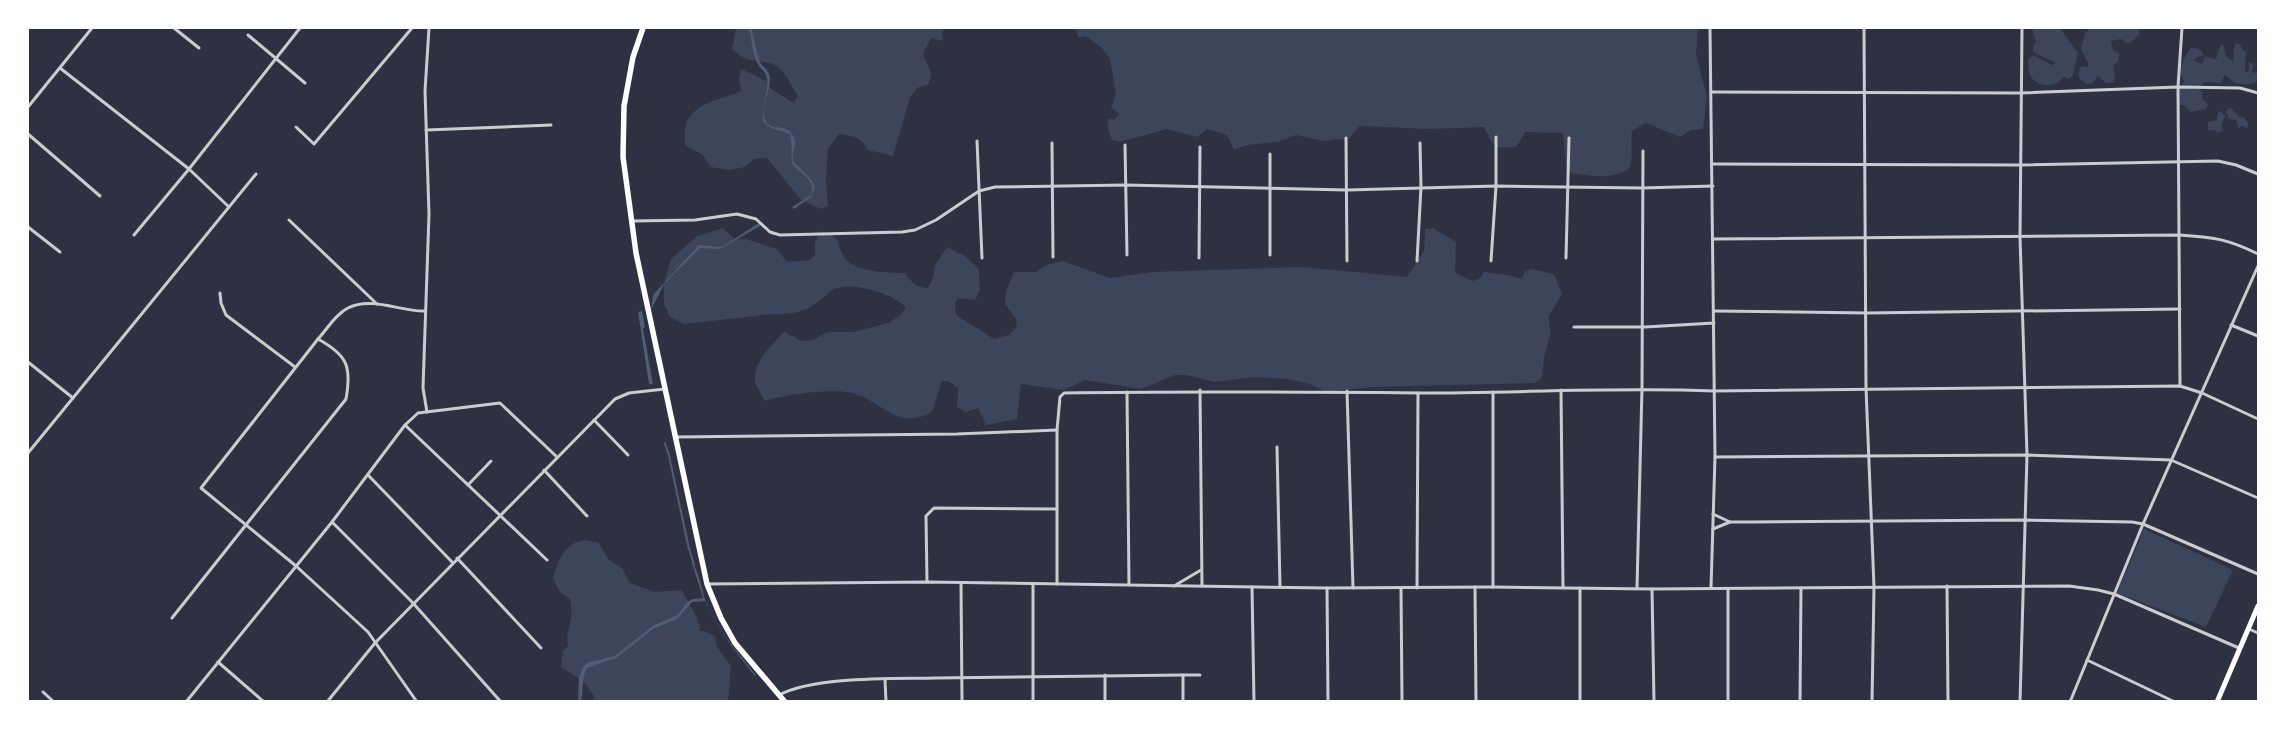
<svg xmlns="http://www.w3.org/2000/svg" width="2286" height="729" font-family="Lato,sans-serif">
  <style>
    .green { fill: #3c4559 }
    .water { fill: #4f5d75 }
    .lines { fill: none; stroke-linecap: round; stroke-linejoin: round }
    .stream { stroke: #4f5d75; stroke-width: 2 }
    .minor { stroke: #caccd0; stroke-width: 3 }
    .secondary { stroke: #fff; stroke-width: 5 }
    .primary { stroke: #fff; stroke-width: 5.5 }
  </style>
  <rect width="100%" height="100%" fill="#2d3142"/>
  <!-- green -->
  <g class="green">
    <path d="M736 28H942L943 41 931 38 923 54 931 73 929 84 917 88 910 98 893 156 868 150C861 137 853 136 839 134L828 149 826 179 828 206 821 209 801 200 767 158 754 159 745 167 730 170 710 167 703 155 685 145C685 138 684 127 687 121 699 100 722 100 741 91L739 79 741 69C751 74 760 77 769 83L768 87 794 103 798 96C792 88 787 74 778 67 765 57 749 67 732 49Z"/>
    <path d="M1076 28H1698L1696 54 1707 97 1703 129 1691 130 1680 137 1646 123 1632 131C1630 145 1634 155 1629 169 1608 180 1594 176 1571 173L1566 167 1563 133 1525 132 1517 146C1494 150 1494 147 1484 127L1430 129 1360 126 1347 140 1337 139 1324 141 1296 135 1278 142 1247 145 1234 150 1227 135 1207 129 1197 137 1167 129 1120 142 1112 140 1108 130V118L1114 120 1119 114 1111 108 1116 94 1110 59 1102 48 1086 36 1078 38Z"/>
    <path d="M2032 28H2060L2078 53 2073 75 2069 79 2064 77C2047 95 2023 82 2029 58L2034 56 2052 65 2056 63 2033 52V46L2036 42Z"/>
    <path d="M2091 28H2139V34L2132 42 2127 43 2121 39 2111 41 2113 50 2119 54 2118 62 2113 65 2115 80 2112 83H2106L2098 76 2093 83C2086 85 2081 82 2078 75L2081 66 2088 67V63L2081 49 2085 33Z"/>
    <path d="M2235 43 2240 44 2242 49 2246 52 2245 72 2249 71V63H2252L2254 66 2251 72 2258 73V81L2248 85 2235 83 2225 75 2220 83 2205 82 2201 85 2200 90 2203 94 2202 99 2208 104 2206 109 2191 112 2184 105H2179L2176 95 2184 81C2176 68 2183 60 2191 48 2197 47 2202 50 2204 55L2195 58V61L2202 64 2205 57 2216 59 2221 44 2224 47 2226 57 2233 61Z"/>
    <path d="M2231 108 2238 116 2245 118 2248 123 2247 129 2243 126 2238 128 2236 120 2229 119 2226 111 2229 108Z"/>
    <path d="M2220 111 2225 116 2221 125 2223 130 2218 133 2214 129 2213 131 2208 130V122L2217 120V115Z"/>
    <path d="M723 228 734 239H746L777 249 787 262 810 260 815 255V243L820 231C844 238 834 241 845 258 855 272 889 273 905 273 911 282 917 288 928 288L933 277 935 265 947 247 965 256 979 269 980 290 975 300 958 298 955 303 956 315 994 339 1009 335 1017 327 1016 319 1005 304 1006 291 1014 272H1036L1046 265 1063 261 1110 278 1153 272 1303 267 1407 277 1424 251 1425 229 1433 228 1456 242 1455 273 1473 281 1480 278 1484 272 1509 275 1522 279 1524 272 1532 269 1554 274 1562 294 1549 316 1550 335 1544 358 1542 378 1535 383 1372 387 1326 392 1310 384 1288 379 1255 377 1215 382 1186 375H1175L1141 389 1085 380 1064 390 1021 384 1017 419 986 425 978 408 966 412 957 407 958 388 948 381H942L932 412C896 432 882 400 852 393 834 388 782 395 765 401 762 395 755 386 755 379 754 360 772 345 784 332L802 341 813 340 827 332H853L888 323 900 316 906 307C893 294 855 282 837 288 830 290 824 298 818 302 806 312 788 315 773 314L684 324 670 317 664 304V284L671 259 697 236Z"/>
    <path d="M2144 529 2233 570 2206 627 2117 593Z"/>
    <path d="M584 540 598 542 609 560 622 568 630 583 654 592 682 590C687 603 701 618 700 631H704L715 636 717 647 731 666 728 701H593L594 696 583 681 561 667 563 651 568 646C565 630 575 618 570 599L560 592 553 578C559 560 563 544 584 540Z"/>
  </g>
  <!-- water -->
  <g class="water">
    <path d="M749 28H751C754 39 756 50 760 62 763 68 769 69 770 78 771 92 760 106 765 120 770 131 786 124 792 134 799 144 791 152 793 160 795 166 811 175 815 187L811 197 794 209 792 207 811 195C816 180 802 174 793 165 790 154 793 147 790 134L771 128 763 122C761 107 769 94 767 79 766 72 763 71 759 66 752 56 752 39 749 28Z"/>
    <path d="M759 223 760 226 720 249 700 248 664 284 651 310 653 295 699 245 722 247Z"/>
    <path d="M642 311 645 327 643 329 653 384H649L638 312Z"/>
    <path d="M667 451H669L690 549 688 550Z"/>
    <path d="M692 563C700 572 701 590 706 602 718 630 737 652 756 675L755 676C735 652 718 629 705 601L692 602 677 619 653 629 616 658 587 668C581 678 584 690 581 701H578L579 677 584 665 590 662 615 656 654 625 678 615 687 602 693 599 703 598Z"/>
  </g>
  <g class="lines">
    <!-- stream -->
    <g class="stream">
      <path d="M665 443 668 453"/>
      <path d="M689 548 694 565"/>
    </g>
    <!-- minor -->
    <g class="minor">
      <path d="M174 28 199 48"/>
      <path d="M1710 28 1715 457 1711 588"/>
      <path d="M1864 28 1866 388 1874 587 1872 702"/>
      <path d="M248 35 305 83"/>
      <path d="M60 68 189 169 229 207"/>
      <path d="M1711 92 2021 93 2178 87 2240 88 2258 93"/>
      <path d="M28 107 92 28"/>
      <path d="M296 127 314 144 412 28"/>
      <path d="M426 130 551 125"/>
      <path d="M28 134 100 196"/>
      <path d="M1346 138 1347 261"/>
      <path d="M977 141 982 258"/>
      <path d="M1052 143 1053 257"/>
      <path d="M1125 145 1127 255"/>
      <path d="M1712 164 2021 165 2218 161 2236 165 2258 174"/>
      <path d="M289 220 377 304"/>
      <path d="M632 221 695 220 737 214 756 219 770 232 780 235 902 232 915 230 936 220 979 191 995 187 1126 185 1347 190 1496 186 1642 188 1713 186"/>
      <path d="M28 227 60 252"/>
      <path d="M134 235 189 169 300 28"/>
      <path d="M1713 239 2179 235C2213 237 2228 239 2258 254"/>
      <path d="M1270 255V154"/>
      <path d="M1199 258 1200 147"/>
      <path d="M1566 258 1569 138"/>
      <path d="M1417 261 1421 187 1420 143"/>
      <path d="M1491 261 1496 186V137"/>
      <path d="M220 293 221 303 226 315 295 367"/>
      <path d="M1714 311 1867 313 2180 309"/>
      <path d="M2231 325 2258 336"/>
      <path d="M1574 327H1645L1714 323"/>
      <path d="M318 339 201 488 296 566 368 632 417 702"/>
      <path d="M28 362 73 398"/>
      <path d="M2180 386 2178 87 2182 28"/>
      <path d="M1200 390 1202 586"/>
      <path d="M1561 390 1563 587"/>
      <path d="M1347 391 1353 588"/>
      <path d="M1127 392 1129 584"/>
      <path d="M1493 392V587"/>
      <path d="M427 412 423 388 429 214 425 91 429 28"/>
      <path d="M594 420 628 455"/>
      <path d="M405 425 547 560"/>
      <path d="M676 437 957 434 1057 430"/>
      <path d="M1277 447 1280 587"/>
      <path d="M28 453 256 174"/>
      <path d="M1715 457 2027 455 2171 460 2258 498"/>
      <path d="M544 470 587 516"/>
      <path d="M368 475 453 563"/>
      <path d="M468 485 491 461"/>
      <path d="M1713 514 1730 522"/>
      <path d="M332 522 413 603 501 702"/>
      <path d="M1713 529 1730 522H1750L2024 520 2132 522 2143 524 2258 574"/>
      <path d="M457 558 541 648"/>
      <path d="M927 582 926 516 934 508 1057 509"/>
      <path d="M707 584 927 582 1327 588 1493 587 1652 589 2069 586 2098 590 2114 594 2239 648"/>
      <path d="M961 584 962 702"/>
      <path d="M1033 584V702"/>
      <path d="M1057 584V430L1060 397 1064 393C1183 391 1301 392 1419 393 1517 393 1615 387 1714 391L2180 386 2202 393 2258 419"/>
      <path d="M1174 586 1201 570"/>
      <path d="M1947 586 1948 702"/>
      <path d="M1252 587 1254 702"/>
      <path d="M1475 587 1476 702"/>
      <path d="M1327 588 1328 702"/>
      <path d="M1401 588 1402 702"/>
      <path d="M1417 588 1418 393"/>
      <path d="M1580 588V702"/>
      <path d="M1637 588 1642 388 1643 151"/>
      <path d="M1652 589 1654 702"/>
      <path d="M1728 589V702"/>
      <path d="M172 618 346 399C352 366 347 355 318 339 327 329 336 314 348 308 372 296 401 312 425 311"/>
      <path d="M2249 629 2258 633"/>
      <path d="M2087 660 2175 702"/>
      <path d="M218 662 264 702"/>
      <path d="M1105 675V702"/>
      <path d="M885 679 886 702"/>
      <path d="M43 692 54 702"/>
      <path d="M779 695C816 676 894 679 936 678 1018 677 1101 676 1183 675"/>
      <path d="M186 702 332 522 405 425 418 413 500 403 557 457"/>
      <path d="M327 702 375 643 615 399 629 393 665 389"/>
      <path d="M1183 702V675H1200"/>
      <path d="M1800 702 1801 588"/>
      <path d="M2020 702 2027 455 2020 237 2022 28"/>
      <path d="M2070 702 2143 524 2258 266"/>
    </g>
    <!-- secondary -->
    <path class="secondary" d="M2217 702 2258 606"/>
    <!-- primary -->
    <path class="primary" d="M643 28 633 57 624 106 623 157 636 253 707 584 721 618 735 643 785 702"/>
  </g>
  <!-- border -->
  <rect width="2286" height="729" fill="none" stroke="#ffffff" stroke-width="58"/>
</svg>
